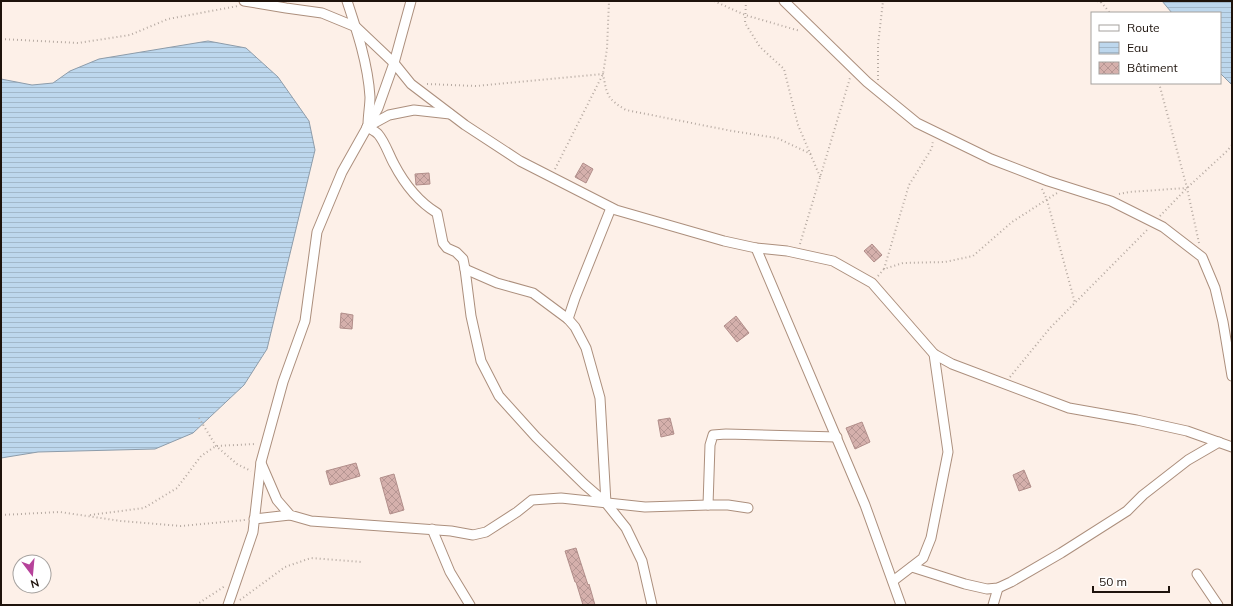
<svg xmlns="http://www.w3.org/2000/svg" width="1233" height="606" font-family="Mulish,sans-serif">
  <style>
    .water { fill: url(#water-rules); stroke: #8d9caa }
    .building { fill: url(#building-cross-hatch); stroke: #b18e8a }
    .lines { fill: none; stroke-linecap: round; stroke-linejoin: round }
    .street-casing { stroke: #ac8f7d; stroke-width: 11 }
    .path { stroke: #b6aaa2; stroke-width: 2; stroke-dasharray: 1 3; stroke-linecap: butt }
    .street { stroke: #fff; stroke-width: 9 }
  </style>
  <defs>
    <pattern id="water-rules" width="6" height="5" patternUnits="userSpaceOnUse"><rect width="6" height="5" fill="#bdd7ed"/><path d="M0 2.5h6" fill="none" stroke="#a2b8ca"/></pattern>
    <pattern id="building-cross-hatch" width="8" height="8" patternUnits="userSpaceOnUse"><rect width="8" height="8" fill="#d5b0ac"/><path d="M0 0l8 8M0 8l8-8" fill="none" stroke="#b69693"/></pattern>
  </defs>
  <rect width="100%" height="100%" fill="#fdf0e8"/>
  <!-- water -->
  <g class="water">
    <path d="M1162 1H1232V85L1220 73V13H1172Z"/>
    <path d="M208 41 246 48 278 77 309 121 315 150 267 349 244 385 193 433 155 449 38 452 1 458V79L32 85 53 83 70 71 99 59Z"/>
  </g>
  <!-- building -->
  <g class="building">
    <path d="M583 163 593 169 586 183 575 177Z"/>
    <path d="M429 173 430 184 416 185 415 174Z"/>
    <path d="M872 244 882 255 874 262 864 251Z"/>
    <path d="M341 313 353 315 352 329 340 328Z"/>
    <path d="M736 316 749 333 737 342 724 326Z"/>
    <path d="M670 418 674 434 661 437 658 420Z"/>
    <path d="M862 422 870 442 855 449 846 428Z"/>
    <path d="M356 463 360 476 330 485 326 471Z"/>
    <path d="M1024 470 1031 487 1019 491 1013 475Z"/>
    <path d="M394 474 404 510 390 514 380 478Z"/>
    <path d="M576 548 588 585 589 584 595 605H583L576 582H575L565 551Z"/>
  </g>
  <g class="lines">
    <defs>
      <g id="street">
        <path d="M244 1 286 8 322 13 356 27 394 63 411 84 465 125 520 161 616 210 724 241 756 248 787 251 833 261 872 283 934 354 952 364 1069 408 1137 420 1187 431 1232 447"/>
        <path d="M347 1C357 31 368 64 370 97 370 106 368 115 368 125"/>
        <path d="M784 1 867 82 917 123 991 159 1048 181 1111 201 1163 227 1202 257 1215 288 1223 322 1232 376"/>
        <path d="M367 127C371 129 375 131 378 134 385 142 389 155 394 164 404 183 419 202 437 213L443 243 447 248 456 252 463 259 465 269 471 316 481 361 499 396 536 437 584 484 606 503 626 528 642 561 652 605"/>
        <path d="M367 127 389 115 414 110 450 114"/>
        <path d="M756 248 865 505 901 605"/>
        <path d="M465 269 497 283 533 293 568 319 575 327 586 348 600 398 606 503"/>
        <path d="M568 319 575 298 611 208"/>
        <path d="M261 463 277 500 290 515 311 521 451 531 473 535 486 532 517 512 532 500 561 498 645 507 708 505H728L748 508"/>
        <path d="M708 505 710 445 713 435 726 434 837 437"/>
        <path d="M254 519 290 515"/>
        <path d="M432 529 450 572 470 605"/>
        <path d="M912 567 965 584 987 589 998 588 1011 582 1061 553 1127 511 1143 495 1188 460 1219 442"/>
        <path d="M1197 574 1218 605"/>
        <path d="M893 581 923 558 931 538 948 452 934 354"/>
        <path d="M228 605 253 532 261 462 283 382 305 321 317 232 342 172 378 108 394 63 411 1"/>
        <path d="M993 605 998 588"/>
      </g>
    </defs>
    <!-- street casing -->
    <use href="#street" class="street-casing"/>
    <!-- path -->
    <g class="path">
      <path d="M714 1 745 15 800 31"/>
      <path d="M746 1 745 23 760 47 784 69 798 125 821 179"/>
      <path d="M1097 1 1101 2 1099 1"/>
      <path d="M1101 2 1110 13"/>
      <path d="M1 39 78 43 130 35 168 19 238 6"/>
      <path d="M878 80V45L883 1"/>
      <path d="M1159 83 1187 188 1199 243"/>
      <path d="M427 84 476 86 603 74C607 95 607 99 626 110L732 131 777 138 811 154"/>
      <path d="M555 169 603 74 607 49 609 1"/>
      <path d="M1042 189 1047 200 1075 303"/>
      <path d="M1119 194 1129 192 1186 188"/>
      <path d="M1160 216 1187 188 1227 151 1232 145"/>
      <path d="M800 244 850 78"/>
      <path d="M884 269 909 185 932 148 933 140"/>
      <path d="M878 276 884 269 903 263 945 262 973 256 1012 222 1057 193"/>
      <path d="M1010 377 1050 328 1147 230"/>
      <path d="M199 418 216 446 237 464 251 471"/>
      <path d="M1 515 60 512 121 521 181 526 245 520"/>
      <path d="M90 515 144 508 177 488 201 456 216 446 256 444"/>
      <path d="M240 600 285 567 311 558 362 562"/>
      <path d="M196 605 225 586"/>
    </g>
    <!-- street -->
    <use href="#street" class="street"/>
  </g>
  <!-- border -->
  <rect width="1233" height="606" fill="none" stroke="#1e130c" stroke-width="4"/>
  <!-- legend -->
  <rect x="1091" y="12" width="130" height="72" fill="#ffffff" stroke="#a5a19e"/>
  <rect x="1099" y="25" width="20" height="6" fill="#ffffff" stroke="#a5a19e"/>
  <text x="1127" y="32" font-size="12" fill="#1e130c">Route</text>
  <rect x="1099" y="42" width="20" height="12" fill="url(#water-rules)" stroke="#a5a19e"/>
  <text x="1127" y="52" font-size="12" fill="#1e130c">Eau</text>
  <rect x="1099" y="62" width="20" height="12" fill="url(#building-cross-hatch)" stroke="#a5a19e"/>
  <text x="1127" y="72" font-size="12" fill="#1e130c">Bâtiment</text>
  <!-- north arrow -->
  <g transform="translate(32 574) rotate(164)"><circle r="19" fill="#ffffff" stroke="#a5a19e"/>
  <path d="M0-3L7 15L0 10L-7 15Z" fill="#b6429a"/>
  <text y="-6" font-size="11" font-weight="bold" text-anchor="middle" fill="#1e130c">N</text>
  </g>
  <!-- scale -->
  <path d="M1093 586v6h76v-6" fill="none" stroke="#1e130c" stroke-width="2"/>
  <text x="1099" y="586" font-size="12" fill="#1e130c" stroke="#ffffff" stroke-width="3" paint-order="stroke">50 m</text>
</svg>
